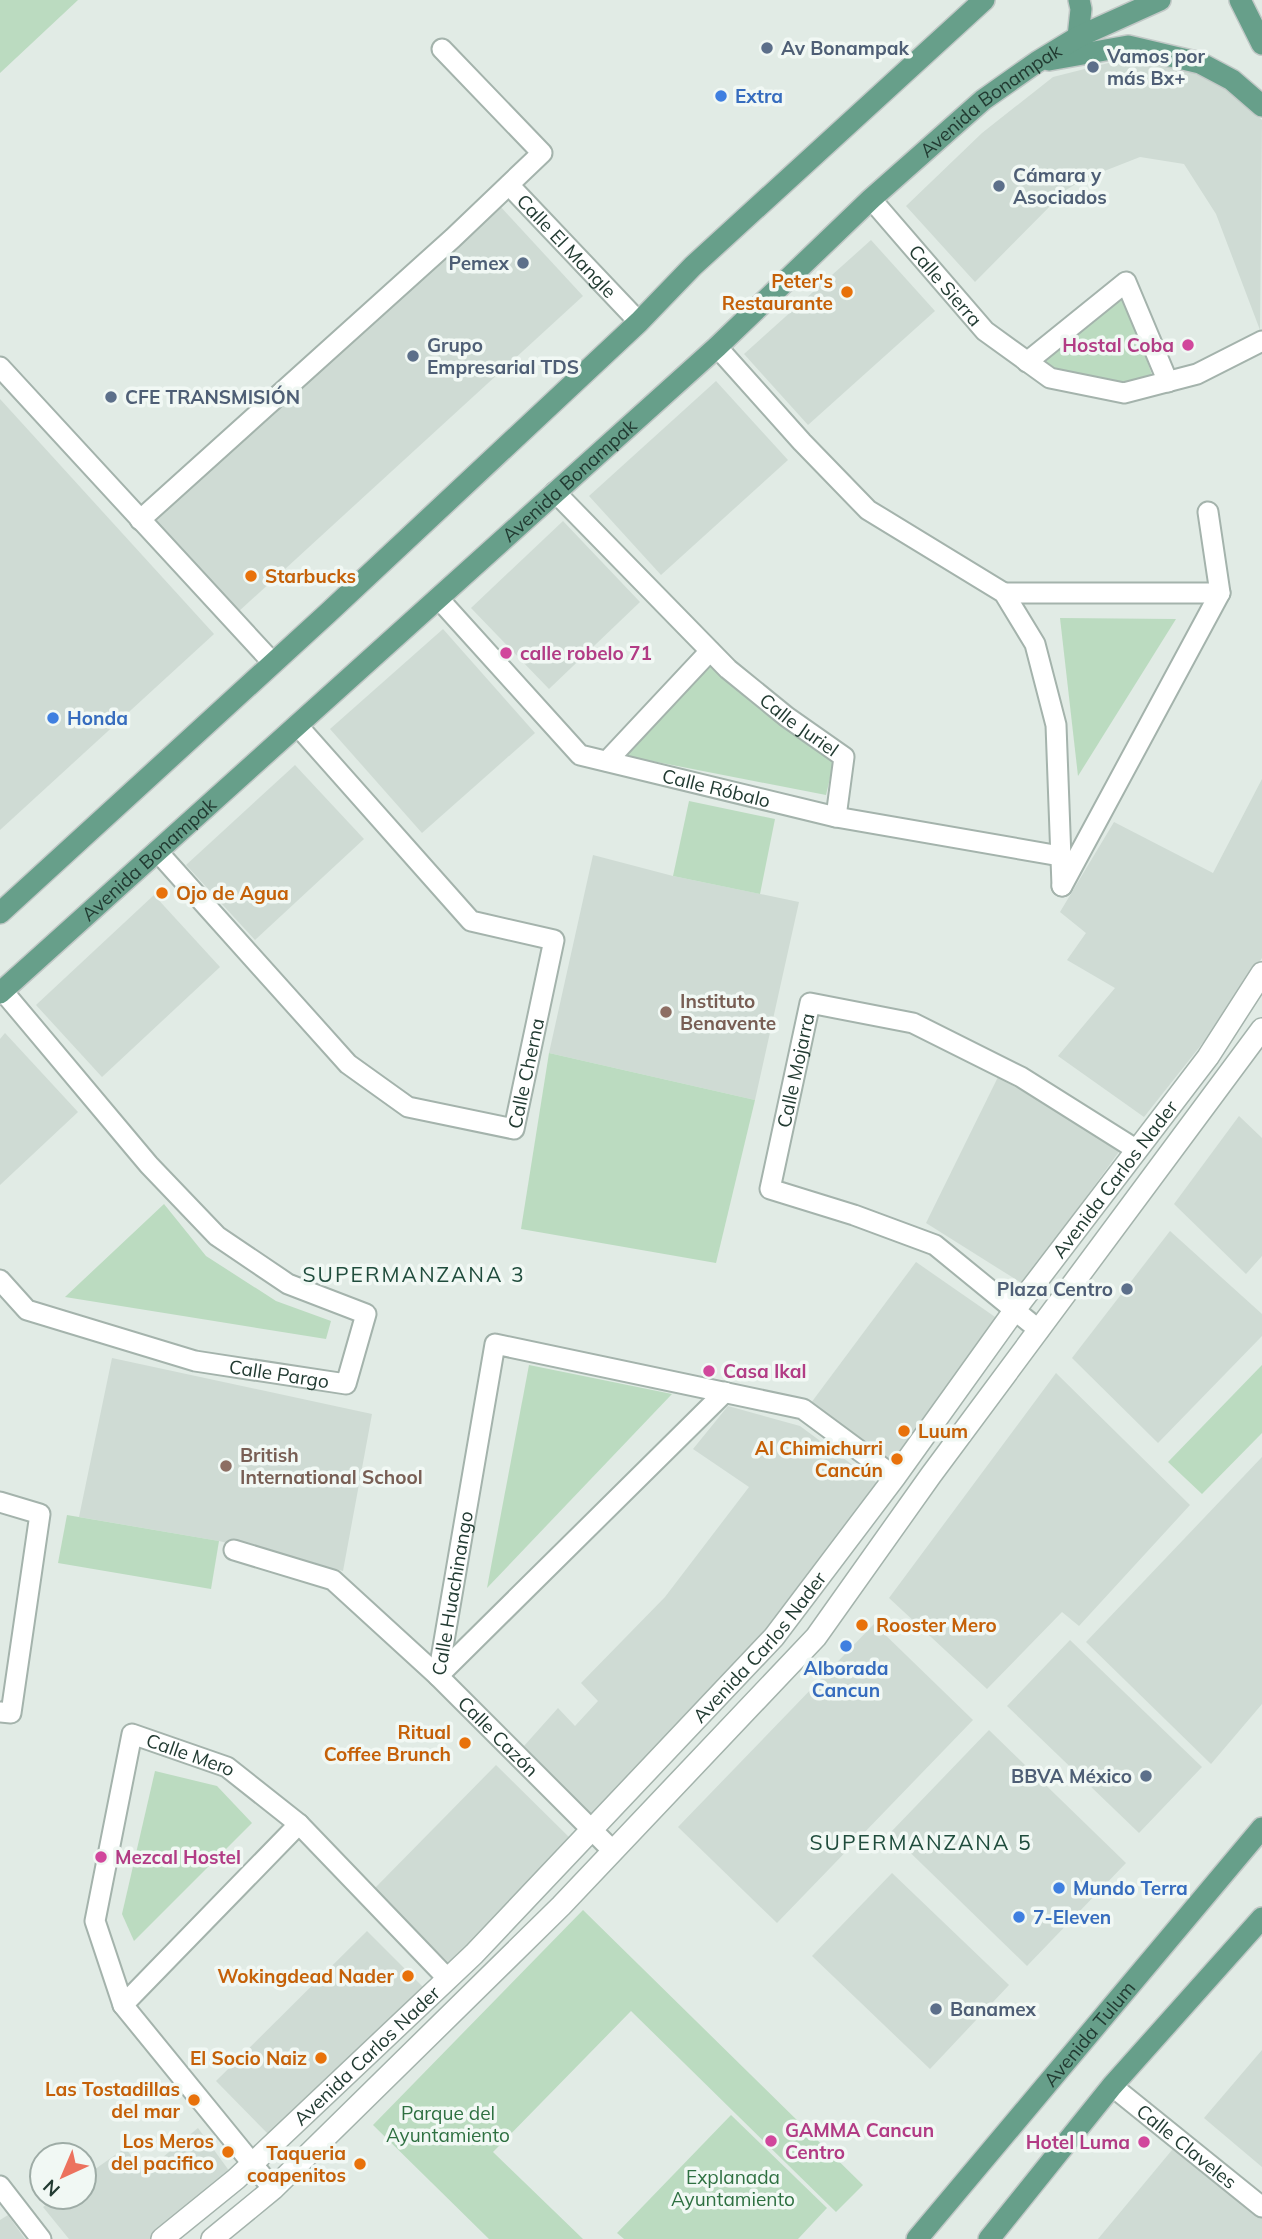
<svg xmlns="http://www.w3.org/2000/svg" width="1262" height="2239" font-family="Mulish,sans-serif">
  <style>
    .built { fill: #cfdbd4 }
    .green { fill: #bbdbc0 }
    .lines { fill: none; stroke-linecap: round; stroke-linejoin: round }
    .minor-casing { stroke: #a4b3ac; stroke-width: 23 }
    .tertiary-casing { stroke: #a4b3ac; stroke-width: 24 }
    .primary-casing { stroke: #c1c8c6; stroke-width: 24 }
    .minor { stroke: #fff; stroke-width: 19 }
    .tertiary { stroke: #fff; stroke-width: 21 }
    .primary { stroke: #679f8a; stroke-width: 21 }
    .service-dot { fill: #5c6f8a; stroke: #f1f8f4; stroke-width: 2.5 }
    .shop-dot { fill: #3f7fe0; stroke: #f1f8f4; stroke-width: 2.5 }
    .food-dot { fill: #e8710a; stroke: #f1f8f4; stroke-width: 2.5 }
    .hotel-dot { fill: #d1479c; stroke: #f1f8f4; stroke-width: 2.5 }
    .education-dot { fill: #8d6e63; stroke: #f1f8f4; stroke-width: 2.5 }
    .labels { text-anchor: middle; dominant-baseline: central; stroke-width: 7; stroke-linejoin: round; paint-order: stroke }
    .service-label { font-size: 19px; font-weight: bold; fill: #4e5e75; stroke: #f1f8f4; text-anchor: start }
    .shop-label { font-size: 19px; font-weight: bold; fill: #366cbe; stroke: #f1f8f4; text-anchor: start }
    .street-label { font-size: 19px; fill: #223b32; stroke: #f1f8f4 }
    .food-label { font-size: 19px; font-weight: bold; fill: #c56008; stroke: #f1f8f4; text-anchor: end }
    .hotel-label { font-size: 19px; font-weight: bold; fill: #b23c85; stroke: #f1f8f4; text-anchor: start }
    .education-label { font-size: 19px; font-weight: bold; fill: #785e54; stroke: #f1f8f4; text-anchor: start }
    .park-label { font-size: 19px; fill: #2e7041; stroke: #f1f8f4 }
    .neighbourhood-label { font-size: 21px; letter-spacing: 2px; fill: #1f4c3c; stroke: #f1f8f4 }
  </style>
  <rect width="100%" height="100%" fill="#e1ebe5"/>
  <!-- built -->
  <g class="built">
    <path d="M1140 55 1227 85 1262 120 1260 330 1216 214 1184 164 1140 157 1084 179 1066 190 975 282 906 206 982 133 1053 77Z"/>
    <path d="M499 205 583 296 237 613 154 522Z"/>
    <path d="M871 240 935 311 808 425 744 354Z"/>
    <path d="M716 381 788 460 661 575 589 496Z"/>
    <path d="M0 399 214 634 0 830Z"/>
    <path d="M563 521 640 602 549 689 471 608Z"/>
    <path d="M443 629 535 733 422 833 330 729Z"/>
    <path d="M295 765 364 839 255 940 186 865Z"/>
    <path d="M1262 779V958L1209 1035 1144 1117 1058 1056 1115 988 1067 960 1086 933 1060 912 1114 822 1213 873Z"/>
    <path d="M593 855 673 876 799 902 755 1100 549 1053Z"/>
    <path d="M154 895 220 967 102 1077 36 1005Z"/>
    <path d="M5 1033 78 1112 0 1185V1039Z"/>
    <path d="M998 1077 1121 1149 1023 1284 926 1223Z"/>
    <path d="M1239 1116 1262 1138V1256L1246 1274 1174 1204Z"/>
    <path d="M1170 1231 1262 1314V1336L1158 1443 1072 1358Z"/>
    <path d="M916 1262 998 1319 892 1462 811 1403Z"/>
    <path d="M112 1358 372 1414 343 1571 219 1541 79 1517Z"/>
    <path d="M1056 1373 1190 1505 1079 1626 1062 1612 987 1689 889 1598Z"/>
    <path d="M728 1406 800 1426 877 1483 767 1632 593 1817 524 1746 558 1708 575 1726 598 1701 581 1683 665 1597 749 1487 693 1449Z"/>
    <path d="M1262 1457V1704L1211 1764 1086 1642Z"/>
    <path d="M874 1624 973 1720 777 1923 678 1827Z"/>
    <path d="M1070 1640 1202 1767 1139 1833 1007 1706Z"/>
    <path d="M989 1730 1126 1863 1027 1966 890 1833Z"/>
    <path d="M496 1765 572 1840 450 1964 374 1889Z"/>
    <path d="M892 1873 1009 1985 930 2069 812 1956Z"/>
    <path d="M367 1931 425 1989 274 2140 216 2081Z"/>
    <path d="M1262 2050V2167L1204 2118Z"/>
    <path d="M198 2128 230 2172 150 2239H69L43 2207 58 2197H84V2177L125 2148 145 2172Z"/>
    <path d="M1177 2144 1262 2215V2239H1098Z"/>
    <path d="M8 2215 25 2239H0V2220Z"/>
  </g>
  <!-- green -->
  <g class="green">
    <path d="M0 0H78L0 73Z"/>
    <path d="M1124 292 1153 378 1124 389 1053 374 1035 362Z"/>
    <path d="M1060 618 1176 619 1078 776Z"/>
    <path d="M711 660 835 757 826 795 621 755Z"/>
    <path d="M689 801 775 819 760 894 673 876Z"/>
    <path d="M549 1053 755 1100 716 1263 521 1229Z"/>
    <path d="M164 1204 206 1256 276 1301 331 1321 326 1339 65 1297Z"/>
    <path d="M529 1365 672 1394 487 1588Z"/>
    <path d="M1262 1365V1433L1202 1494 1168 1462Z"/>
    <path d="M67 1515 219 1541 211 1589 58 1563Z"/>
    <path d="M155 1771 217 1786 252 1823 134 1941 122 1914Z"/>
    <path d="M583 1910 863 2185 836 2212 631 2011 493 2152 583 2239H489L373 2125Z"/>
    <path d="M731 2115 827 2208 798 2239H624L617 2233Z"/>
  </g>
  <g class="lines">
    <defs>
      <g id="minor">
        <path id="s1" d="M509 185 639 322"/>
        <path id="s2" d="M871 199 985 331 1050 378 1124 393 1197 374 1262 341"/>
        <path d="M717 347 802 442 868 510 1004 593 1035 644 1056 725 1062 886"/>
        <path d="M1027 362 1126 282 1168 382"/>
        <path d="M0 367 273 663"/>
        <path id="s3" d="M555 492 728 669 787 717 844 757 836 817"/>
        <path d="M140 520 453 238 542 153 442 49"/>
        <path d="M1004 593H1220"/>
        <path id="s4" d="M438 598 580 755 836 817 1060 856"/>
        <path d="M607 761 710 651"/>
        <path id="s5" d="M157 851 348 1064 408 1107 514 1129 554 940 471 921 297 725"/>
        <path d="M1062 886 1220 593 1208 512"/>
        <path id="s6" d="M0 1280 27 1310 195 1361 346 1384 366 1314 288 1284 217 1236 149 1165 2 990"/>
        <path id="s7" d="M1039 1330 935 1245 854 1215 770 1189 810 1003 913 1023 1021 1077 1137 1150"/>
        <path d="M0 1502 40 1514 11 1713 0 1712"/>
        <path id="s8" d="M234 1550 333 1580 438 1676 613 1851"/>
        <path id="s9" d="M438 1676 495 1344 803 1409 895 1477"/>
        <path d="M438 1676 725 1392"/>
        <path d="M123 2005 299 1824"/>
        <path id="s10" d="M1112 2086 1262 2207"/>
        <path d="M0 2186 41 2239"/>
        <path id="s11" d="M273 2189 123 2005 95 1921 132 1734 227 1767 299 1824 448 1979"/>
      </g>
      <g id="tertiary">
        <path id="s12" d="M162 2239 236 2179 474 1954 774 1637 895 1477 1014 1311 1208 1057 1262 973"/>
        <path d="M212 2239 273 2189 561 1906 816 1637 931 1475 1262 1029"/>
      </g>
      <g id="primary">
        <path d="M1240 0 1262 44"/>
        <path d="M1078 37 1081 9 1079 0"/>
        <path d="M1049 60 1128 46 1200 63 1232 80 1262 106"/>
        <path d="M0 913 328 613 639 322 693 266 984 0"/>
        <path id="s13" d="M0 993 717 347 871 199 983 100 1037 62 1078 37 1160 0"/>
        <path id="s14" d="M917 2239 1262 1828"/>
        <path d="M989 2239 1112 2086 1262 1918"/>
      </g>
    </defs>
    <!-- minor casing -->
    <use href="#minor" class="minor-casing"/>
    <!-- tertiary casing -->
    <use href="#tertiary" class="tertiary-casing"/>
    <!-- primary casing -->
    <use href="#primary" class="primary-casing"/>
    <!-- minor -->
    <use href="#minor" class="minor"/>
    <!-- tertiary -->
    <use href="#tertiary" class="tertiary"/>
    <!-- primary -->
    <use href="#primary" class="primary"/>
  </g>
  <!-- markers -->
  <g class="service-dot">
    <circle cx="767" cy="48" r="7"/>
    <circle cx="1093" cy="67" r="7"/>
    <circle cx="999" cy="186" r="7"/>
    <circle cx="523" cy="263" r="7"/>
    <circle cx="413" cy="356" r="7"/>
    <circle cx="111" cy="397" r="7"/>
    <circle cx="1127" cy="1289" r="7"/>
    <circle cx="1146" cy="1776" r="7"/>
    <circle cx="936" cy="2009" r="7"/>
  </g>
  <g class="shop-dot">
    <circle cx="721" cy="96" r="7"/>
    <circle cx="53" cy="718" r="7"/>
    <circle cx="846" cy="1646" r="7"/>
    <circle cx="1059" cy="1888" r="7"/>
    <circle cx="1019" cy="1917" r="7"/>
  </g>
  <g class="food-dot">
    <circle cx="847" cy="292" r="7"/>
    <circle cx="251" cy="576" r="7"/>
    <circle cx="162" cy="893" r="7"/>
    <circle cx="904" cy="1431" r="7"/>
    <circle cx="897" cy="1459" r="7"/>
    <circle cx="862" cy="1625" r="7"/>
    <circle cx="465" cy="1743" r="7"/>
    <circle cx="408" cy="1976" r="7"/>
    <circle cx="321" cy="2058" r="7"/>
    <circle cx="194" cy="2100" r="7"/>
    <circle cx="228" cy="2152" r="7"/>
    <circle cx="360" cy="2164" r="7"/>
  </g>
  <g class="hotel-dot">
    <circle cx="1188" cy="345" r="7"/>
    <circle cx="506" cy="653" r="7"/>
    <circle cx="709" cy="1371" r="7"/>
    <circle cx="101" cy="1857" r="7"/>
    <circle cx="771" cy="2141" r="7"/>
    <circle cx="1144" cy="2142" r="7"/>
  </g>
  <g class="education-dot">
    <circle cx="666" cy="1012" r="7"/>
    <circle cx="226" cy="1466" r="7"/>
  </g>
  <g class="labels">
    <!-- service labels -->
    <g class="service-label">
      <text x="781" y="48">Av Bonampak</text>
      <text x="1107" y="56">Vamos por<tspan x="1107" dy="22">más Bx+</tspan></text>
      <text x="1013" y="175">Cámara y<tspan x="1013" dy="22">Asociados</tspan></text>
      <text x="509" y="263" text-anchor="end">Pemex</text>
      <text x="427" y="345">Grupo<tspan x="427" dy="22">Empresarial TDS</tspan></text>
      <text x="125" y="397">CFE TRANSMISIÓN</text>
      <text x="1113" y="1289" text-anchor="end">Plaza Centro</text>
      <text x="1132" y="1776" text-anchor="end">BBVA México</text>
      <text x="950" y="2009">Banamex</text>
    </g>
    <!-- shop labels -->
    <g class="shop-label">
      <text x="735" y="96">Extra</text>
      <text x="67" y="718">Honda</text>
      <text x="846" y="1668" text-anchor="middle">Alborada<tspan x="846" dy="22">Cancun</tspan></text>
      <text x="1073" y="1888">Mundo Terra</text>
      <text x="1033" y="1917">7-Eleven</text>
    </g>
    <!-- street labels -->
    <g class="street-label">
      <text stroke="none"><textPath href="#s13" startOffset="1334">Avenida Bonampak</textPath></text>
      <text stroke="none"><textPath href="#s1" startOffset="84">Calle El Mangle</textPath></text>
      <text stroke="none"><textPath href="#s2" startOffset="114">Calle Sierra</textPath></text>
      <text stroke="none"><textPath href="#s13" startOffset="766">Avenida Bonampak</textPath></text>
      <text stroke="none"><textPath href="#s3" startOffset="338">Calle Juriel</textPath></text>
      <text stroke="none"><textPath href="#s4" startOffset="352">Calle Róbalo</textPath></text>
      <text stroke="none"><textPath href="#s13" startOffset="200">Avenida Bonampak</textPath></text>
      <text stroke="none"><textPath href="#s5" startOffset="525">Calle Cherna</textPath></text>
      <text stroke="none"><textPath href="#s7" startOffset="430">Calle Mojarra</textPath></text>
      <text stroke="none"><textPath href="#s12" startOffset="1430">Avenida Carlos Nader</textPath></text>
      <text stroke="none"><textPath href="#s6" startOffset="301">Calle Pargo</textPath></text>
      <text stroke="none"><textPath href="#s9" startOffset="84">Calle Huachinango</textPath></text>
      <text stroke="none"><textPath href="#s12" startOffset="842">Avenida Carlos Nader</textPath></text>
      <text stroke="none"><textPath href="#s8" startOffset="331">Calle Cazón</textPath></text>
      <text stroke="none"><textPath href="#s11" startOffset="579">Calle Mero</textPath></text>
      <text stroke="none"><textPath href="#s14" startOffset="268">Avenida Tulum</textPath></text>
      <text stroke="none"><textPath href="#s12" startOffset="275">Avenida Carlos Nader</textPath></text>
      <text stroke="none"><textPath href="#s10" startOffset="96">Calle Claveles</textPath></text>
    </g>
    <!-- food labels -->
    <g class="food-label">
      <text x="833" y="281">Peter's<tspan x="833" dy="22">Restaurante</tspan></text>
      <text x="265" y="576" text-anchor="start">Starbucks</text>
      <text x="176" y="893" text-anchor="start">Ojo de Agua</text>
      <text x="918" y="1431" text-anchor="start">Luum</text>
      <text x="883" y="1448">Al Chimichurri<tspan x="883" dy="22">Cancún</tspan></text>
      <text x="876" y="1625" text-anchor="start">Rooster Mero</text>
      <text x="451" y="1732">Ritual<tspan x="451" dy="22">Coffee Brunch</tspan></text>
      <text x="394" y="1976">Wokingdead Nader</text>
      <text x="307" y="2058">El Socio Naiz</text>
      <text x="180" y="2089">Las Tostadillas<tspan x="180" dy="22">del mar</tspan></text>
      <text x="214" y="2141">Los Meros<tspan x="214" dy="22">del pacifico</tspan></text>
      <text x="346" y="2153">Taqueria<tspan x="346" dy="22">coapenitos</tspan></text>
    </g>
    <!-- hotel labels -->
    <g class="hotel-label">
      <text x="1174" y="345" text-anchor="end">Hostal Coba</text>
      <text x="520" y="653">calle robelo 71</text>
      <text x="723" y="1371">Casa Ikal</text>
      <text x="115" y="1857">Mezcal Hostel</text>
      <text x="785" y="2130">GAMMA Cancun<tspan x="785" dy="22">Centro</tspan></text>
      <text x="1130" y="2142" text-anchor="end">Hotel Luma</text>
    </g>
    <!-- education labels -->
    <g class="education-label">
      <text x="680" y="1001">Instituto<tspan x="680" dy="22">Benavente</tspan></text>
      <text x="240" y="1455">British<tspan x="240" dy="22">International School</tspan></text>
    </g>
    <!-- park labels -->
    <g class="park-label">
      <text x="448" y="2113">Parque del<tspan x="448" dy="22">Ayuntamiento</tspan></text>
      <text x="733" y="2177">Explanada<tspan x="733" dy="22">Ayuntamiento</tspan></text>
    </g>
    <!-- neighbourhood labels -->
    <g class="neighbourhood-label">
      <text x="414" y="1274">SUPERMANZANA 3</text>
      <text x="921" y="1842">SUPERMANZANA 5</text>
    </g>
  </g>
  <!-- north arrow -->
  <g transform="translate(63 2176) rotate(224)"><circle r="33" fill="#f1f8f4" stroke="#9eaca6" stroke-width="2"/>
  <path d="M0-5L12 26L0 18L-12 26Z" fill="#ec725e"/>
  <text y="-10" font-size="19" font-weight="bold" text-anchor="middle" fill="#223b32">N</text>
  </g>
</svg>
